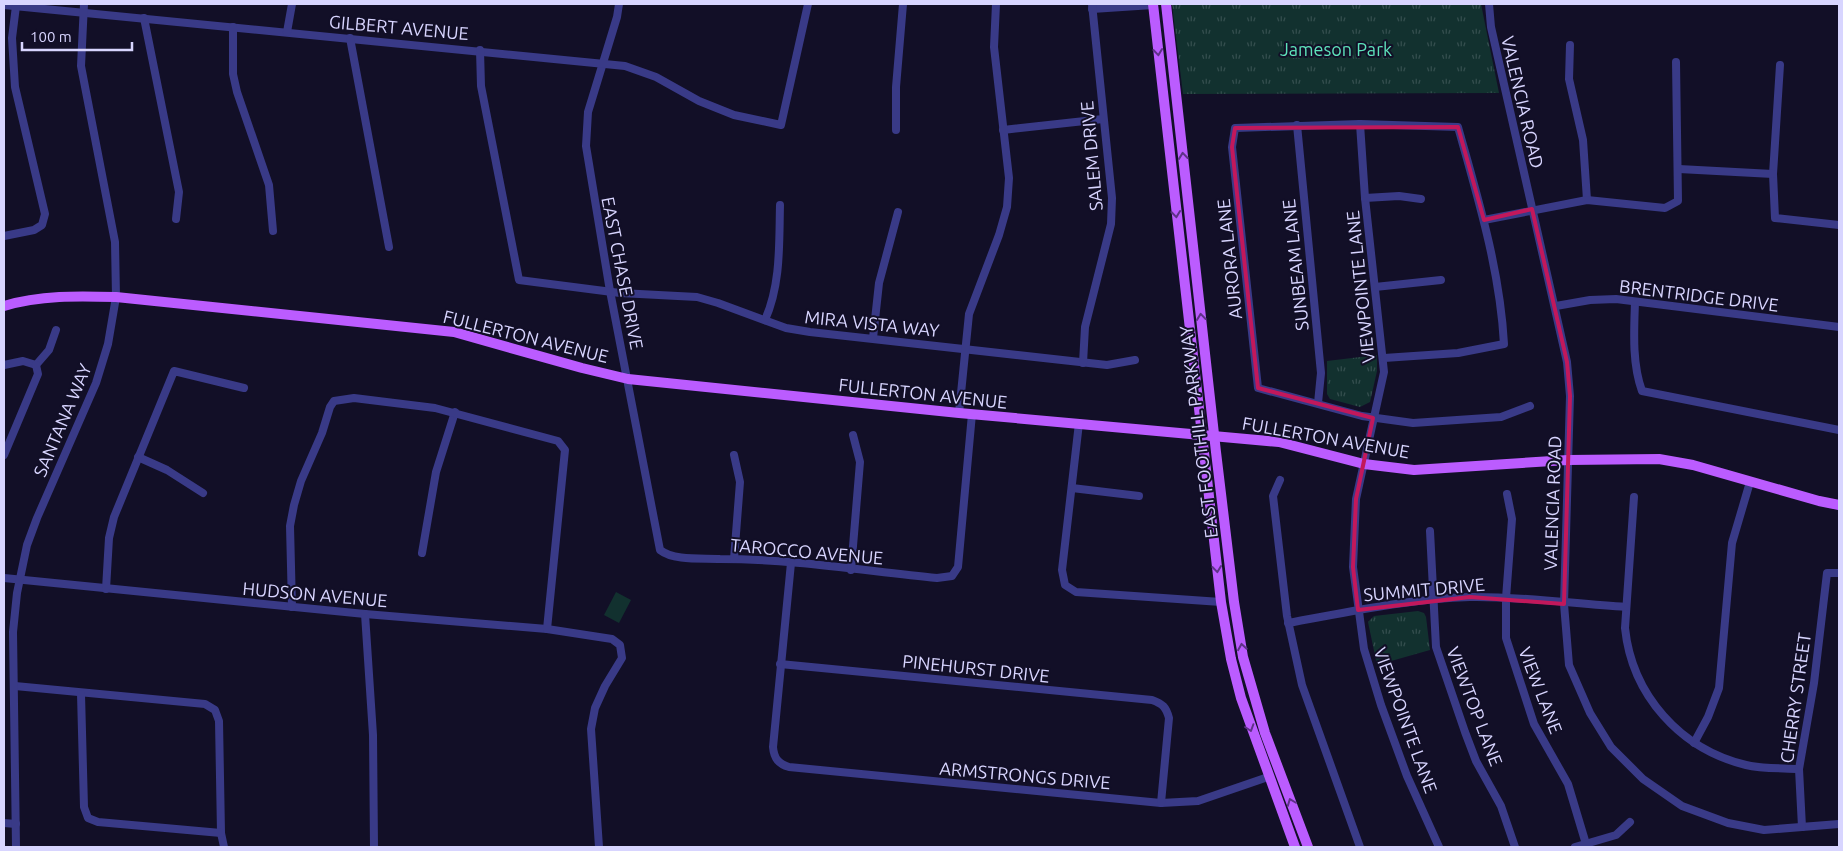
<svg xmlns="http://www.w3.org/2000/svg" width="1843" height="851" font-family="Ubuntu,sans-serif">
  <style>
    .park { fill: url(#park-tufts) }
    .pitch { fill: #12312f }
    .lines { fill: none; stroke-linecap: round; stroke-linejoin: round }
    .minor { stroke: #393a87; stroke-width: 8 }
    .major { stroke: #bb5cff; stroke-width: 10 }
    .oneway { stroke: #5e3288 }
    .marked { fill: none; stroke: #c2185b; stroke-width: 4; stroke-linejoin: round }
    .labels { text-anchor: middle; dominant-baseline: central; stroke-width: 4; stroke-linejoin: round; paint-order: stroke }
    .street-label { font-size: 18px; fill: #d8d5ff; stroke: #120f27 }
    .park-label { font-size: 18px; fill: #5ee3bb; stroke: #120f27 }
  </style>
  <defs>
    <pattern id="park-tufts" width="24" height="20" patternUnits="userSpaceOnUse" patternTransform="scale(1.25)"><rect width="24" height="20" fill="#12312f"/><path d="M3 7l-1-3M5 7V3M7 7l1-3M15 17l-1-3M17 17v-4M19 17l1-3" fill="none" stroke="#344e4e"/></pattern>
  </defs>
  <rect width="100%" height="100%" fill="#120f27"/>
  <!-- park -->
  <g class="park">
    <path d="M1172 4H1481L1499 93 1183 94Z"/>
    <path d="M1377 355V371L1370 402 1360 407 1330 399 1327 394V361Z"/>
    <path d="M1418 611 1424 613 1426 617 1430 650 1377 665 1368 622 1374 616Z"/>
  </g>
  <!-- pitch -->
  <path class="pitch" d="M616 592 631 600 619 623 604 615Z"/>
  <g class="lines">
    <!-- minor -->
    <g class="minor">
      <path d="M619 4 617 17 588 112 586 146 610 291 660 550C674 561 702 558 720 559 792 559 865 571 937 578L952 576 958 567 972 414"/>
      <path d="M1489 4 1491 27 1567 362 1570 396 1564 604 1569 665 1590 713 1611 747 1643 779 1682 806 1728 823 1764 830 1839 824"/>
      <path d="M4 5 625 66 656 77 699 101 734 115 781 125 808 4"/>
      <path d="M1092 9 1153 5"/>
      <path d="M144 18 179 192 176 219"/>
      <path d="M233 27V74L237 92 269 185 273 231"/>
      <path d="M287 32 292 4"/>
      <path d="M350 38 389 247"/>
      <path d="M1570 45 1569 79 1583 140 1587 200"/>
      <path d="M480 50 481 86 519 280 620 293 697 297 718 303 786 328 810 332 1107 365 1135 360"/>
      <path d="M1780 65 1773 174 1775 218 1839 225"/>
      <path d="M1360 124 1365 198 1384 372 1356 499 1353 567 1364 649 1381 705 1407 776 1439 847"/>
      <path d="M1297 125 1321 373 1318 403"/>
      <path d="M896 130V87L903 4"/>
      <path d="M1003 130 1103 119"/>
      <path d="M1679 169 1773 174"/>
      <path d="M1365 198 1399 196 1421 199"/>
      <path d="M1484 220 1587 200 1665 208 1678 201 1676 62"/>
      <path d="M4 236 34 230 42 225 45 214 15 87 12 38 16 6"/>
      <path d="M1375 287 1441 280"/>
      <path d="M1635 302C1634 331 1632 364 1642 391L1839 430"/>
      <path d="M1556 306 1590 300 1616 299 1839 327"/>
      <path d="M765 320C781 284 779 244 780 205"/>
      <path d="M873 338 879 283 898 212"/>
      <path d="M1384 358 1458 353 1504 344C1500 270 1478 198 1458 127L1360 124 1235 128 1232 147 1258 388 1362 416 1413 423 1501 417 1530 406"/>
      <path d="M1083 363 1085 327 1111 224 1112 198 1092 4"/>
      <path d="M4 365 23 361 36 365"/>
      <path d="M36 365 49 350 56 330"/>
      <path d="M959 413 969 314 999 235 1007 207 1009 178 994 47 996 4"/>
      <path d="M1079 423 1062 570 1065 585 1076 592 1221 602"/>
      <path d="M4 455 38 374 36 365"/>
      <path d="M734 455 740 482 734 559"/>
      <path d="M138 457 167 470 203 493"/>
      <path d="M1280 480 1273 496 1287 616 1302 685 1360 847"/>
      <path d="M1072 488 1139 496"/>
      <path d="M1507 494 1512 519 1506 598V638L1534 724 1568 784 1586 844"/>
      <path d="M1634 497 1625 628C1632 695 1680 749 1746 765 1762 769 1782 768 1799 769"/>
      <path d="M1430 531 1436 647 1465 732 1476 761 1501 806 1515 847"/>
      <path d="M422 553 436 472 455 412"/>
      <path d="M791 563 773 747C774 759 779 764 789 767L1161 803 1198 801 1268 777"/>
      <path d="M851 570 860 462 853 435"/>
      <path d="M4 578 365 614 547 629 612 639 620 645 622 658 605 686 595 708 591 729 599 847"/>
      <path d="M106 589 109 538 114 517 174 371 244 388"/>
      <path d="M292 607 290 526 294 505 301 481 322 433 330 407 334 401 354 398 435 408 558 441 565 450 547 629"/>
      <path d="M365 614 373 735 374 847"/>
      <path d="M1288 623C1349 612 1408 599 1470 597 1520 596 1575 604 1626 607"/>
      <path d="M780 664 1152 700C1163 704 1166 707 1169 718L1161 803"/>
      <path d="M15 686 205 704 215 710 219 721 221 833 224 847"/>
      <path d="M81 694 84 807 88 818 98 822 221 833"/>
      <path d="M1694 743 1708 717 1719 688 1732 543 1750 482"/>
      <path d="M4 823 16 824"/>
      <path d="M1802 827 1799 769 1814 683 1827 573H1839"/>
      <path d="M16 847 13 632 17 593 27 545 37 518 96 383 108 344 116 297 115 242 81 66 84 4"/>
      <path d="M1575 847 1616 835 1630 822"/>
    </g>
    <!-- major -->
    <g class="major">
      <path d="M1153 4 1221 602 1231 659 1241 698 1295 847"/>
      <path d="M1166 4 1216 452 1234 602 1243 657 1265 733 1308 847"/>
      <path d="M4 306C40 295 78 296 116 297L454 332 582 368 628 379 959 413 1279 442 1364 464 1414 470 1568 460 1659 459 1693 465 1819 501 1839 505"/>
    </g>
  </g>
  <!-- one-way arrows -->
  <defs><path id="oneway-chevron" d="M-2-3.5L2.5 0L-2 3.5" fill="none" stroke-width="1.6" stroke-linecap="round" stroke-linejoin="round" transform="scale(1.25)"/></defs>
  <g class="oneway">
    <use href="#oneway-chevron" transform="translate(1158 52) rotate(84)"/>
    <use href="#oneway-chevron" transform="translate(1183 156) rotate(-96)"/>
    <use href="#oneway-chevron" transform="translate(1176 214) rotate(84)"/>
    <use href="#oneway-chevron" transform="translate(1201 317) rotate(-96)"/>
    <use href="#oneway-chevron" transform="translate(1217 569) rotate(83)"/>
    <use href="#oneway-chevron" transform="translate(1242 647) rotate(-99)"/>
    <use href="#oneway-chevron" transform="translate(1250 728) rotate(72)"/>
    <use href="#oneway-chevron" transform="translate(1291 802) rotate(-111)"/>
  </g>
  <!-- marked area -->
  <path class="marked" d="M1458 127 1484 220 1532 209 1567 362 1570 396 1564 604 1470 597 1358 610 1353 567 1356 499 1373 418 1258 388 1232 147 1235 128Z"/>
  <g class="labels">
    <!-- street labels -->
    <g class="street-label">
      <text transform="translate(399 27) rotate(5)">GILBERT AVENUE</text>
      <text transform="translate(1523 102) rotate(77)">VALENCIA ROAD</text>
      <text transform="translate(1091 156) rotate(-95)">SALEM DRIVE</text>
      <text transform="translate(1229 259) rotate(-96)">AURORA LANE</text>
      <text transform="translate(1295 265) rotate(-96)">SUNBEAM LANE</text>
      <text transform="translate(623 273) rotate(79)">EAST CHASE DRIVE</text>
      <text transform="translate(1360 287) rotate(-96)">VIEWPOINTE LANE</text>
      <text transform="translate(1699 295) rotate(7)">BRENTRIDGE DRIVE</text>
      <text transform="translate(872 323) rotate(6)">MIRA VISTA WAY</text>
      <text transform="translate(526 336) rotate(14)">FULLERTON AVENUE</text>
      <text transform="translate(923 393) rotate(6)">FULLERTON AVENUE</text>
      <text transform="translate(62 420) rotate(-67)">SANTANA WAY</text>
      <text transform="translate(1198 432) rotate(-97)">EAST FOOTHILL PARKWAY</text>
      <text transform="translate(1326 437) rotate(10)">FULLERTON AVENUE</text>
      <text transform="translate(1552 503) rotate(-88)">VALENCIA ROAD</text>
      <text transform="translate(807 551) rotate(5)">TAROCCO AVENUE</text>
      <text transform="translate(1424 589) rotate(-5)">SUMMIT DRIVE</text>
      <text transform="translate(315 594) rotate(5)">HUDSON AVENUE</text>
      <text transform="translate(976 668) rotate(6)">PINEHURST DRIVE</text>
      <text transform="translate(1541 690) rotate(69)">VIEW LANE</text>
      <text transform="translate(1795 698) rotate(-82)">CHERRY STREET</text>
      <text transform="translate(1475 706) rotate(69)">VIEWTOP LANE</text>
      <text transform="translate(1406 720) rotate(70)">VIEWPOINTE LANE</text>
      <text transform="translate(1025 775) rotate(5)">ARMSTRONGS DRIVE</text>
    </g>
    <!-- park labels -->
    <g class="park-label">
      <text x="1336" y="49">Jameson Park</text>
    </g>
  </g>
  <!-- border -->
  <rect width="1843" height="851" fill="none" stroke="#d8d5ff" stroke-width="10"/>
  <!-- scale -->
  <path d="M22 42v8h110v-8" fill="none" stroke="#d8d5ff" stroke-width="2.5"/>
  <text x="30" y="42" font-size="15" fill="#d8d5ff" stroke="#120f27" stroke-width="4" paint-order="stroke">100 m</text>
</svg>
